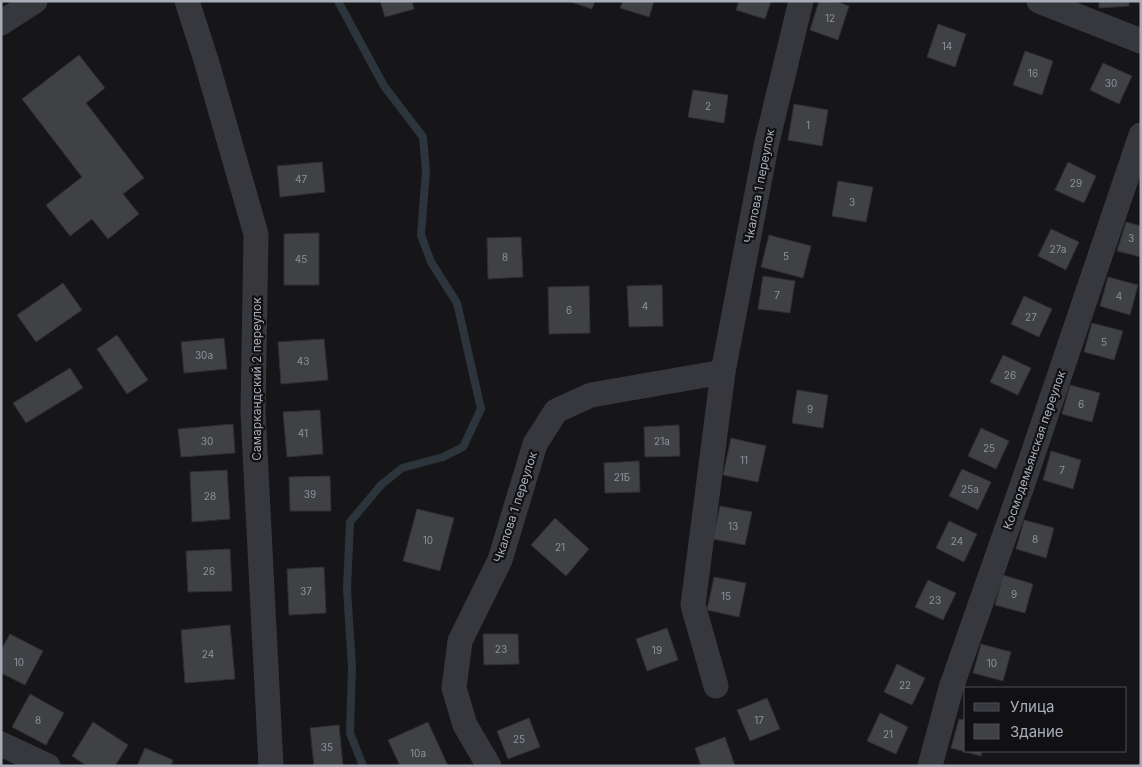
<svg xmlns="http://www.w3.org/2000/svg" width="1142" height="767" font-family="Inter,sans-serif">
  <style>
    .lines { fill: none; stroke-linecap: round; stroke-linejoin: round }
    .stream { stroke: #2c353c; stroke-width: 8 }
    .building { fill: #404145; stroke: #303034 }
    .street { stroke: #37383d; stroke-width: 25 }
    .labels { text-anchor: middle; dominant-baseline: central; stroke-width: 4.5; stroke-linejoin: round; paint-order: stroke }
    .number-label { font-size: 10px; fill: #8e929b }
    .street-label { font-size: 12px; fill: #a8adb8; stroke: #111113 }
  </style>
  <rect width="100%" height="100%" fill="#161618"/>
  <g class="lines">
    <!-- stream -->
    <path class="stream" d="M338 1 384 86 423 137 426 171 421 235 431 262 457 303 481 409 463 447 443 457 402 468 381 485 350 522 347 589 352 667 350 733 363 766"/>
  </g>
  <!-- building -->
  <g class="building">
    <path d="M380 1H412L414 9 385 17Z"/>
    <path d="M568 1H595L592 9Z"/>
    <path d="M623 1H654L649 17 620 8Z"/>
    <path d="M739 1H771L765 19 736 10Z"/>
    <path d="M819 1H835L849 6 838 40 810 30Z"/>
    <path d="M1099 1H1129V6L1099 8Z"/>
    <path d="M938 24 966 34 955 67 927 57Z"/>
    <path d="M1025 51 1053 61 1042 95 1013 85Z"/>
    <path d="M79 55 105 88 86 103 144 178 123 194 139 214 108 239 92 219 70 236 46 205 82 177 22 99Z"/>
    <path d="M1103 63 1132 76 1119 104 1090 90Z"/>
    <path d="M693 90 728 95 724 123 688 117Z"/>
    <path d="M794 104 828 110 822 146 788 140Z"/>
    <path d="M322 162 325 192 280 197 277 166Z"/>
    <path d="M1068 162 1096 176 1084 203 1055 190Z"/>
    <path d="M838 181 873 187 866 222 832 216Z"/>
    <path d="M1126 222 1141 226V257L1117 251Z"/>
    <path d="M1051 229 1079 242 1066 270 1038 256Z"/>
    <path d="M319 233V285H284V234Z"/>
    <path d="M769 235 811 246 803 278 761 267Z"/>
    <path d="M521 237 523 277 488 279 487 238Z"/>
    <path d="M763 276 795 281 790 313 758 309Z"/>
    <path d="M1108 277 1138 285 1130 315 1100 306Z"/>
    <path d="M63 283 82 310 36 342 17 315Z"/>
    <path d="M662 285 663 326 629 327 627 286Z"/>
    <path d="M589 286 590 333 549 334 548 287Z"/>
    <path d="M1024 296 1052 309 1039 337 1011 324Z"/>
    <path d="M1092 323 1123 331 1114 360 1084 352Z"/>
    <path d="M117 335 148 380 127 394 97 349Z"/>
    <path d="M224 338 227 369 184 373 181 342Z"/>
    <path d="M324 339 328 380 281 384 278 342Z"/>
    <path d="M1003 355 1031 368 1018 395 990 382Z"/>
    <path d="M70 368 83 388 26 423 13 403Z"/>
    <path d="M1070 385 1100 393 1092 422 1062 414Z"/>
    <path d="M797 390 828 395 823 428 792 423Z"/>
    <path d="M320 410 323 454 287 457 283 412Z"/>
    <path d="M233 424 235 453 181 457 178 429Z"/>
    <path d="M679 425 680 456 645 457 644 427Z"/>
    <path d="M981 428 1009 441 996 469 968 456Z"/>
    <path d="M731 438 766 446 758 482 723 475Z"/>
    <path d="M1051 451 1081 460 1073 489 1043 480Z"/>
    <path d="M639 461 640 492 605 493 604 463Z"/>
    <path d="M962 469 991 482 978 510 949 496Z"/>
    <path d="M227 470 230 519 192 522 190 472Z"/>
    <path d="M330 476 331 511H290L289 477Z"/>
    <path d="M720 506 752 512 745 545 713 539Z"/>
    <path d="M417 509 454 518 440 571 403 561Z"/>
    <path d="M555 518 589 549 566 576 531 545Z"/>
    <path d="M1024 520 1054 528 1046 558 1016 549Z"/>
    <path d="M949 521 977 534 964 562 936 548Z"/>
    <path d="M230 549 232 591 188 592 186 551Z"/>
    <path d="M324 567 326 613 289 615 287 569Z"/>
    <path d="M1003 575 1033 584 1025 613 995 605Z"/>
    <path d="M714 577 746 583 739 617 707 610Z"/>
    <path d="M928 580 956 593 943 620 915 607Z"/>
    <path d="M230 625 235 679 185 683 181 630Z"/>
    <path d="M667 628 678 660 647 671 636 639Z"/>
    <path d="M10 634 43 651 25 685 1 673V650Z"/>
    <path d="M483 634H518L519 664 484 665Z"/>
    <path d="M981 644 1011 652 1003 681 973 673Z"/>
    <path d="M897 664 925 678 912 705 884 692Z"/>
    <path d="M30 694 64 713 46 745 12 727Z"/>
    <path d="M767 698 780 729 750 741 737 710Z"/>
    <path d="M880 713 908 727 896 754 867 741Z"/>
    <path d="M529 718 540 747 508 759 497 731Z"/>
    <path d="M959 719 966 720V751H982L981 756 951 748Z"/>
    <path d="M93 722 128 745 115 766H87L72 756Z"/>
    <path d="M428 722 448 766H400L388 740Z"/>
    <path d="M339 725 343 766H314L310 728Z"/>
    <path d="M725 737 735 766H701L695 748Z"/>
    <path d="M145 748 173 760 171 766H137Z"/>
  </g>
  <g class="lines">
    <!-- street -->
    <g class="street">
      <path d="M187 1 206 60 256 234 253 412 271 766"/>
      <path d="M1039 1 1141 41"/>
      <path d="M1 23 35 1"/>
      <path d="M716 686 693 605 723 372 766 146 801 1"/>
      <path d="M1 744 48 766"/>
      <path d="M489 766 465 725 454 688 460 641 500 560 535 444 556 411 591 395 723 372"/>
      <path d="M930 766 951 688 1022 486 1141 135"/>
    </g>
  </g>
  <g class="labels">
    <!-- number labels -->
    <g class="number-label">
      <text x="830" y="18">12</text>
      <text x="947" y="46">14</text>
      <text x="1033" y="73">16</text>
      <text x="1111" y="83">30</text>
      <text x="708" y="106">2</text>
      <text x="808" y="125">1</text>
      <text x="301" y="179">47</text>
      <text x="1076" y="183">29</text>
      <text x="852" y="202">3</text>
      <text x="1131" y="238">3</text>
      <text x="1058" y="249">27a</text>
      <text x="786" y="256">5</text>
      <text x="505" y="257">8</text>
      <text x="301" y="259">45</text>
      <text x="777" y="295">7</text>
      <text x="1119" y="296">4</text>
      <text x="645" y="306">4</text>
      <text x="569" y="310">6</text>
      <text x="1031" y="317">27</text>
      <text x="1104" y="342">5</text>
      <text x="204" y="355">30а</text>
      <text x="303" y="361">43</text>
      <text x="1010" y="375">26</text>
      <text x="1081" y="404">6</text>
      <text x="810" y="409">9</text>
      <text x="303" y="433">41</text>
      <text x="207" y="441">30</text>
      <text x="662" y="441">21a</text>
      <text x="989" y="448">25</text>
      <text x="744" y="460">11</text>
      <text x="1062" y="470">7</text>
      <text x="622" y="477">21Б</text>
      <text x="970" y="489">25a</text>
      <text x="310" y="494">39</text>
      <text x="210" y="496">28</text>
      <text x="733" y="526">13</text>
      <text x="1035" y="539">8</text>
      <text x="428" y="540">10</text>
      <text x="957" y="541">24</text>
      <text x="560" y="547">21</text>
      <text x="209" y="571">26</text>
      <text x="306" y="591">37</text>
      <text x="1014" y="594">9</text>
      <text x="726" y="596">15</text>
      <text x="935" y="600">23</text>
      <text x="501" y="649">23</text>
      <text x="657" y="650">19</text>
      <text x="208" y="654">24</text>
      <text x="19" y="662">10</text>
      <text x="992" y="663">10</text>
      <text x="905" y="685">22</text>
      <text x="38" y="720">8</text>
      <text x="759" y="720">17</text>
      <text x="888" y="734">21</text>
      <text x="519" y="739">25</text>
      <text x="327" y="747">35</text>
      <text x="418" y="753">10а</text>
    </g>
    <!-- street labels -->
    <g class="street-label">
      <text transform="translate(759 186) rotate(-79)">Чкалова 1 переулок</text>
      <text transform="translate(256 379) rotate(-90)">Самаркандский 2 переулок</text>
      <text transform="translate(1034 450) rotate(-71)">Космодемьянская переулок</text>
      <text transform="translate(515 507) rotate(-72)">Чкалова 1 переулок</text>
    </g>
  </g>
  <!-- border -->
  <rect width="1142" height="767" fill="none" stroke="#a8adb8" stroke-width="5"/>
  <!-- legend -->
  <rect x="964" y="687" width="162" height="65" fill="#111113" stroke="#4d4f55"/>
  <rect x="974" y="703" width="25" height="8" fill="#37383d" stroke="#4d4f55"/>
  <text x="1010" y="712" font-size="15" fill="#a8adb8">Улица</text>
  <rect x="974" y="724" width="25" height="15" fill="#404145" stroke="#4d4f55"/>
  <text x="1010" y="737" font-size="15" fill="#a8adb8">Здание</text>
</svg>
